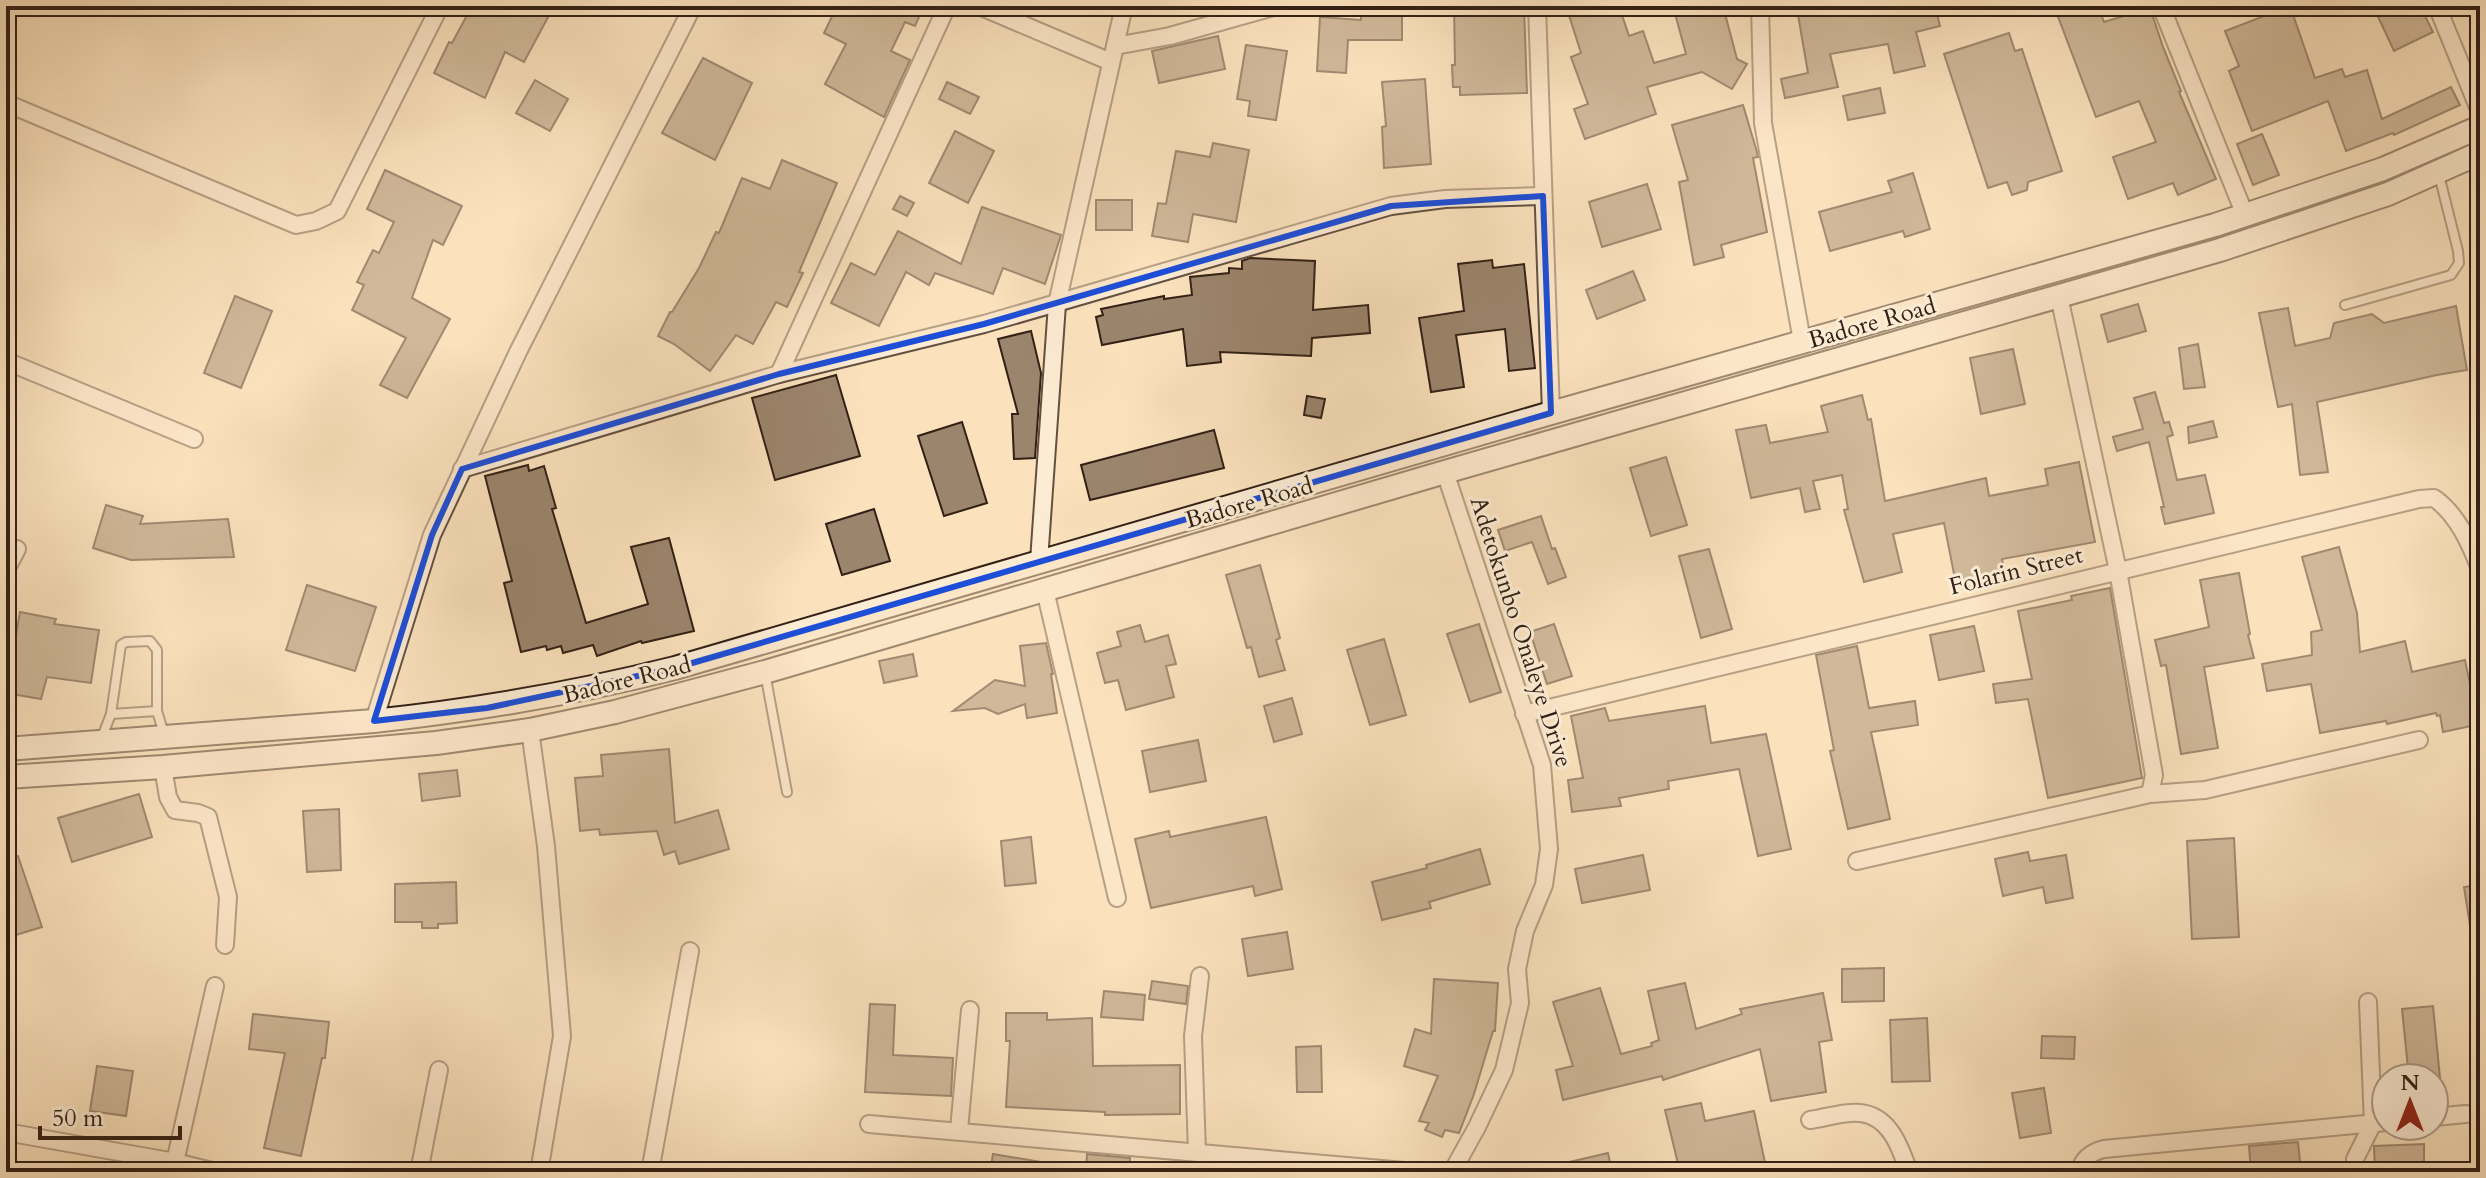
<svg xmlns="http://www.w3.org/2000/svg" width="2486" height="1178" font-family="Cardo,serif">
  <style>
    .building { fill: #9b856d; stroke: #322016; stroke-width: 2 }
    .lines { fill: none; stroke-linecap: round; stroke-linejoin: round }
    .lane-casing { stroke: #645040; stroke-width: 12 }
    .street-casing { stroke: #645040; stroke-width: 20 }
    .secondary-casing { stroke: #322016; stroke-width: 26 }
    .lane { stroke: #fcecd4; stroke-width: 8 }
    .street { stroke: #fcecd4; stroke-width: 16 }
    .secondary { stroke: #fcecd4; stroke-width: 22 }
    .marked { fill: none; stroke: #1d4ed8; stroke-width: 6; stroke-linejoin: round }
    .labels { text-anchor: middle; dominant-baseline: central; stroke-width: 6; stroke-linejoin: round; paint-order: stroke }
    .street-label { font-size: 24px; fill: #322016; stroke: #fcecd4 }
  </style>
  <rect width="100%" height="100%" fill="#fbe2bd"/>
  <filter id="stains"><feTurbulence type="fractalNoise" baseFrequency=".0025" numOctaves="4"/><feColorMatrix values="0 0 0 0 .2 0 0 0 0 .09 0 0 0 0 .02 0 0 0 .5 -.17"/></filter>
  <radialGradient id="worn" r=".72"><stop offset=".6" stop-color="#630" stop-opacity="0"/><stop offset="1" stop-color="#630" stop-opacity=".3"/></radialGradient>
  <!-- building -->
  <g class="building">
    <path d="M472 6H554L524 62 505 52 485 98 434 73 449 42 452 43Z"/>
    <path d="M837 6H924L915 26 905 22 891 51 910 60 884 117 825 84 846 44 824 33Z"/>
    <path d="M1361 6H1402V40H1348L1346 73 1317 71 1320 17 1361 20Z"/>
    <path d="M1454 6H1524L1527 93 1460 95V87H1453L1452 65H1455Z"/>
    <path d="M1566 6H1619L1629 36 1643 31 1654 63 1686 54 1673 6H1723L1737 59 1747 64 1732 89 1702 72 1647 87 1656 114 1585 139 1574 109 1588 104 1571 57 1581 53Z"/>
    <path d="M1799 6H1875L1877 16 1921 6H1935L1940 26 1916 32 1925 66 1894 73 1888 44 1830 54 1838 87 1785 98 1781 79 1808 73 1798 15H1801Z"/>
    <path d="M2054 6H2094L2095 14 2100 12 2104 22 2150 8 2163 47 2181 91 2179 92 2216 179 2178 195 2173 183 2128 199 2113 157 2156 142 2139 101 2096 117Z"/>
    <path d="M2290 6 2315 78 2342 69 2345 77 2367 70 2382 119 2451 87 2460 105 2394 135 2393 133 2346 151 2328 101 2252 131 2229 71 2239 66 2225 31Z"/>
    <path d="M2373 6H2420L2433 32 2394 51Z"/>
    <path d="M2009 33 2015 51 2022 49 2062 171 2028 182 2027 190 2012 195 2007 182 1988 188 1944 54Z"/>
    <path d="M1218 36 1225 69 1159 83 1152 51Z"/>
    <path d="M1246 45 1287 51 1276 120 1248 116 1250 101 1237 99Z"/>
    <path d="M703 58 752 83 715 160 662 133Z"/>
    <path d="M1425 79 1431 164 1384 168 1382 127 1386 126 1382 82Z"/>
    <path d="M535 80 568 99 550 131 516 113Z"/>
    <path d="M947 82 979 97 970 114 939 99Z"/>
    <path d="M1880 88 1885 113 1848 120 1843 96Z"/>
    <path d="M1743 105 1757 152 1758 157 1753 158 1767 232 1721 245 1724 257 1694 265 1679 182 1688 180 1672 125Z"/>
    <path d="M955 131 994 151 968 203 929 183Z"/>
    <path d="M2262 134 2279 175 2253 185 2237 144Z"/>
    <path d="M1213 143 1249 150 1236 222 1193 214 1188 242 1152 236 1158 203 1166 204 1176 151 1210 157Z"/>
    <path d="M782 160 837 183 799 272 803 273 787 307 776 302 753 344 736 335 710 371 674 344 658 336 670 312H672L699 268 716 232 719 233 742 178 770 189Z"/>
    <path d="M385 170 462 206 443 245 433 240 412 298 450 319 407 398 380 385 406 338 352 310 364 285 357 282 373 250 379 253 394 222 367 209Z"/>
    <path d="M1913 173 1930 229 1905 237 1903 231 1830 251 1819 212 1892 192 1888 181Z"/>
    <path d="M1647 184 1661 229 1602 247 1589 202Z"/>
    <path d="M900 196 914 203 907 216 893 209Z"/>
    <rect x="1096" y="200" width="36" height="30"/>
    <path d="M982 207 1061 235 1045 284 1003 268 993 294 935 273 929 285 906 272 879 326 831 303 851 263 875 275 898 231 961 264Z"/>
    <path d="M1250 258 1315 261 1313 310 1368 305 1370 333 1312 338 1311 356 1220 352 1221 362 1187 366 1183 329 1102 345 1096 317 1103 315 1101 309 1164 296V299L1192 295 1190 277 1229 273V268L1242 269V261Z"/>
    <path d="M1492 260 1493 268 1524 264 1535 368 1509 371 1505 329 1456 335 1464 387 1431 392 1419 318 1464 311 1458 264Z"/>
    <path d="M1633 271 1645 300 1597 319 1586 290Z"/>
    <path d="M235 296 272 311 241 388 204 373Z"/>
    <path d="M2138 304 2146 331 2108 342 2101 315Z"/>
    <path d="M2456 306 2467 370 2437 375 2317 402 2328 472 2300 475 2292 404 2278 407 2259 313 2288 308 2295 346 2330 338 2334 323 2372 314 2384 323Z"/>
    <path d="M1031 331 1041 373 1035 458 1014 459 1012 414H1018L998 339Z"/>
    <path d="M2198 344 2205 387 2184 389 2179 348Z"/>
    <path d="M2013 349 2025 404 1981 414 1970 358Z"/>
    <path d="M836 375 860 456 775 480 752 398Z"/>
    <path d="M2155 392 2164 423 2169 422 2173 435 2167 437 2177 480 2205 475 2214 513 2165 524 2161 507H2164L2149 442 2117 451 2113 437 2143 429 2134 398Z"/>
    <path d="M1862 395 1868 420 1871 419 1885 501 1986 478 1989 496 2048 485 2045 469 2079 462 2095 542 2002 559 2005 575 1956 584 1944 523 1893 534 1902 572 1864 582 1844 510 1848 509 1842 475 1813 481 1820 509 1805 512 1800 488 1751 498 1736 430 1766 425 1770 443 1828 432 1821 406Z"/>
    <path d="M1307 396 1325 399 1321 418 1304 415Z"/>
    <path d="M2213 421 2217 437 2189 443 2188 427Z"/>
    <path d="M962 422 987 503 944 516 918 436Z"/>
    <path d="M1214 430 1224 468 1090 500 1081 465Z"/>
    <path d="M1666 457 1687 525 1651 536 1630 468Z"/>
    <path d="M528 465 529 471 544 466 556 508 552 509 586 623 648 604 631 547 669 538 694 631 642 643 641 641 597 656 593 645 563 653 561 646 547 650 546 646 521 652 504 583 512 581 485 476Z"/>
    <path d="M106 505 143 516 140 524 228 519 234 557 131 560 93 548Z"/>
    <path d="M874 509 890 561 842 575 826 524Z"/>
    <path d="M1541 516 1552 549 1555 548 1566 577 1548 584 1532 542 1505 551 1498 530Z"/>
    <path d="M2339 547 2357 613 2360 652 2405 641 2412 672 2465 660 2475 708H2473L2476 725 2443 732 2440 715 2437 716 2436 713 2387 724 2386 721 2320 733 2311 684 2267 691 2262 664 2312 655 2311 632 2322 630 2302 557Z"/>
    <path d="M1709 549 1732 629 1701 638 1679 556Z"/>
    <path d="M1260 565 1280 638 1276 640 1285 670 1259 677 1251 647 1247 648 1226 575Z"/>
    <path d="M2239 573 2250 634 2248 635 2254 658 2204 667 2218 748 2181 754 2166 665 2161 666 2155 640 2209 627 2200 580Z"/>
    <path d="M307 585 376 607 355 671 286 650Z"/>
    <path d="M2110 588 2142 778 2048 798 2028 699 1996 703 1993 684 2032 679 2018 611 2072 600 2071 596Z"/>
    <path d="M20 612 56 619 54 624 99 630 91 683 47 677 41 699 6 693Z"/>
    <path d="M1479 624 1501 692 1470 702 1447 634Z"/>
    <path d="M1554 624 1572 676 1547 684 1530 632Z"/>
    <path d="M1140 625 1145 642 1168 635 1176 664 1166 666 1174 697 1126 710 1118 680 1105 683 1097 653 1121 646 1117 632Z"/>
    <path d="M1974 626 1984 671 1939 680 1930 635Z"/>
    <path d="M1384 639 1406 715 1370 725 1347 650Z"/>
    <path d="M1046 643 1053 674H1051L1057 713 1027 718 1025 704 998 714 985 708 953 711 995 680 1025 686 1020 646Z"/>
    <path d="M1857 646 1869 708 1915 701 1918 725 1871 732 1890 819 1848 829 1830 751 1834 750 1816 655Z"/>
    <path d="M913 654 917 676 884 683 879 661Z"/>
    <path d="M1292 698 1302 734 1274 742 1264 706Z"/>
    <path d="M1705 706 1711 743 1766 734 1791 849 1758 856 1739 769 1668 781 1669 789 1619 798 1621 806 1572 812 1568 780 1583 778 1571 716 1605 708 1609 721Z"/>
    <path d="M1198 740 1206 781 1150 792 1142 751Z"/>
    <path d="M669 749 675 823 718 810 729 849 679 864 675 851 664 855 657 831 600 835 599 829 580 831 575 778 603 776 601 755Z"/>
    <path d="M457 770 460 796 422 801 419 774Z"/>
    <path d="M139 794 152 837 72 862 58 818Z"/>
    <path d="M339 809 341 870 307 872 303 811Z"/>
    <path d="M1266 817 1282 889 1255 896 1253 886 1151 908 1135 839 1169 831 1170 837Z"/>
    <path d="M1031 837 1036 883 1005 886 1001 841Z"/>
    <path d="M2234 838 2239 937 2192 939 2187 841Z"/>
    <path d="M1480 849 1490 884 1429 902 1431 908 1382 920 1372 882 1427 868 1426 865Z"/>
    <path d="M2028 852 2030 861 2066 855 2073 898 2046 903 2043 887 2003 896 1995 859Z"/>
    <path d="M1643 855 1650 890 1582 903 1575 869Z"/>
    <path d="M18 856 42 927 6 938V861Z"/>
    <path d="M456 882 457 923 438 924V928H422V922H395V884Z"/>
    <path d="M2480 885V932H2471L2464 887Z"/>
    <path d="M1287 932 1293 969 1248 976 1242 939Z"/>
    <path d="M1884 968V1001L1842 1002V969Z"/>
    <path d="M1434 979 1498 983 1495 1031H1493L1474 1094 1459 1133 1445 1130 1442 1137 1425 1130 1429 1123 1419 1121 1438 1076 1404 1066 1415 1029 1431 1034Z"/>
    <path d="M1152 981 1188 986 1186 1004 1149 999Z"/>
    <path d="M1685 983 1696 1029 1742 1014 1740 1009 1823 993 1832 1040 1819 1042 1826 1092 1771 1101 1760 1049 1663 1080 1662 1076 1563 1100 1556 1070 1573 1066 1553 1002 1600 988 1621 1054 1652 1046 1651 1043 1659 1040 1648 991Z"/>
    <path d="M1104 991 1145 995 1143 1020 1101 1017Z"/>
    <path d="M870 1004 895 1005 893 1055 953 1058 951 1096 865 1092Z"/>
    <path d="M2433 1006 2440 1078H2409L2402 1009Z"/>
    <path d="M1006 1013H1047V1020L1092 1018 1093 1066 1180 1065V1114L1105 1115V1112L1006 1107 1010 1041H1006Z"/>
    <path d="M253 1014 329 1022 325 1058H322L301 1156 264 1148 285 1053 249 1049Z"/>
    <path d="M1927 1018 1930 1081 1892 1082 1890 1020Z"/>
    <path d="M2042 1036 2075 1037 2074 1059 2041 1058Z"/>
    <path d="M1321 1046 1322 1092H1297L1296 1047Z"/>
    <path d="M97 1066 133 1071 126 1116 90 1111Z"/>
    <path d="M2044 1088 2051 1133 2020 1138 2012 1093Z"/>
    <path d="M1701 1103 1705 1121 1754 1111 1767 1172H1680L1665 1110Z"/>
    <path d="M2298 1142 2301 1172H2251L2249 1146Z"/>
    <path d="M2424 1144V1172H2375L2374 1146Z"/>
    <path d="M1608 1153 1612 1172H1553L1552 1166Z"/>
    <path d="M993 1154 1053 1164 1052 1172H990Z"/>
    <path d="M1087 1154 1130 1158 1129 1172H1086Z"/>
  </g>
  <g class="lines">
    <defs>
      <g id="lane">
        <path d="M2345 305 2451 275 2459 263 2458 251 2439 175"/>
        <path d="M765 673 787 792"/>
        <path d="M111 714 157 711"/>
        <path d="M102 737 111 714 121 645 126 642 150 641 157 650V711L164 734"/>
      </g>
      <g id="street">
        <path d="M979 6 1111 62"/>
        <path d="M1537 6 1551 413"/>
        <path d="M1760 6 1763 123 1802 341"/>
        <path d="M2161 6 2245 215"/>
        <path d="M2437 6 2480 112"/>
        <path d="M1115 46 1170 36 1277 6"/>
        <path d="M6 103 296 225 316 221 337 211 440 6"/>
        <path d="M2059 296 2118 571 2154 775 2150 794"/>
        <path d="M6 361 194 439"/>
        <path d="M779 374 947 6"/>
        <path d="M462 469 779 374 984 324 1391 206 1445 199 1543 196"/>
        <path d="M1445 472 1542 765 1549 849 1544 885 1525 931 1517 969 1520 1003 1504 1070 1477 1127 1452 1172"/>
        <path d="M1039 561 1057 304 1124 6"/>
        <path d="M6 570 17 549"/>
        <path d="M1045 590 1117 898"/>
        <path d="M1524 714 2419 499 2434 498C2457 514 2470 543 2480 569"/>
        <path d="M374 721 432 535 518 352 693 6"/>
        <path d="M530 730 546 846 562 1036 539 1172"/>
        <path d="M163 767 168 797 175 810 198 813 208 817 228 897 225 945"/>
        <path d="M1857 861 2150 794 2205 790 2419 740"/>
        <path d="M2434 1117 2466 1114"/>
        <path d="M1810 1120C1825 1118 1845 1111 1860 1113 1890 1116 1900 1147 1909 1172"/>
        <path d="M869 1124 1416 1172"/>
        <path d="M959 1130 970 1010"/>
        <path d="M6 1132 175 1162 216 1172"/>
        <path d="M1197 1152 1193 1036 1200 976"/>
        <path d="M175 1162 215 986"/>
        <path d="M419 1172 439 1070"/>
        <path d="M650 1172 690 951"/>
        <path d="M2079 1172C2083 1158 2091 1152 2104 1149L2386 1122"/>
        <path d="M2356 1172 2355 1159 2373 1123 2368 1002"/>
      </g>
      <g id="secondary">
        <path d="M6 749 374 721C476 710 576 693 675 668L1551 413 2215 225 2383 169 2480 127"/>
        <path d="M6 777 163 767 436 743 530 730 615 712 765 672 1445 472 2220 250 2388 194 2480 153"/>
      </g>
    </defs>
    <!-- lane casing -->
    <use href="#lane" class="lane-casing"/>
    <!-- street casing -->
    <use href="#street" class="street-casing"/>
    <!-- secondary casing -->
    <use href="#secondary" class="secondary-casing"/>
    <!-- lane -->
    <use href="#lane" class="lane"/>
    <!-- street -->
    <use href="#street" class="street"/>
    <!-- secondary -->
    <use href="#secondary" class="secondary"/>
  </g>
  <!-- marked area -->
  <path d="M0 0H2486V1178H0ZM1543 196 1551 413 675 668 487 708 374 721 432 535 462 469 779 374 984 324 1391 206Z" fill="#fbe2bd" fill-opacity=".55" fill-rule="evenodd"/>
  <path class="marked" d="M1543 196 1551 413 675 668 487 708 374 721 432 535 462 469 779 374 984 324 1391 206Z"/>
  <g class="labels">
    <!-- street labels -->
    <g class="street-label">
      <text transform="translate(1872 323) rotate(-16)">Badore Road</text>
      <text transform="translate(1249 503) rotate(-16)">Badore Road</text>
      <text transform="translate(2016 571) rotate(-14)">Folarin Street</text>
      <text transform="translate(1521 632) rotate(72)">Adetokunbo Onaleye Drive</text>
      <text transform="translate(627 680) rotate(-14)">Badore Road</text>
    </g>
  </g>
  <!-- margin -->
  <rect width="2486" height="1178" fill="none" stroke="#fbe2bd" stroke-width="32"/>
  <rect x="8" y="8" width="2470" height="1162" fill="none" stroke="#322016" stroke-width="4"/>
  <rect x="16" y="16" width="2454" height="1146" fill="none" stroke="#322016" stroke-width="2"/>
  <!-- north arrow -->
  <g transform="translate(2410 1102)"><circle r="38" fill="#fcecd4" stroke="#ab9a88" stroke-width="2"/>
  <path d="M0-6L14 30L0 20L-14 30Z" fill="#8f2418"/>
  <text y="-12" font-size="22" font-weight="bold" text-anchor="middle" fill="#322016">N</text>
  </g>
  <!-- scale -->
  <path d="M40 1126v12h140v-12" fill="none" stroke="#322016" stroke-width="4"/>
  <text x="52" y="1126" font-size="24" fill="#322016" stroke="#fcecd4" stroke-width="6" paint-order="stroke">50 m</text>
  <rect width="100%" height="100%" filter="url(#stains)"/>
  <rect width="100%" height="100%" fill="url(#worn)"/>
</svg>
